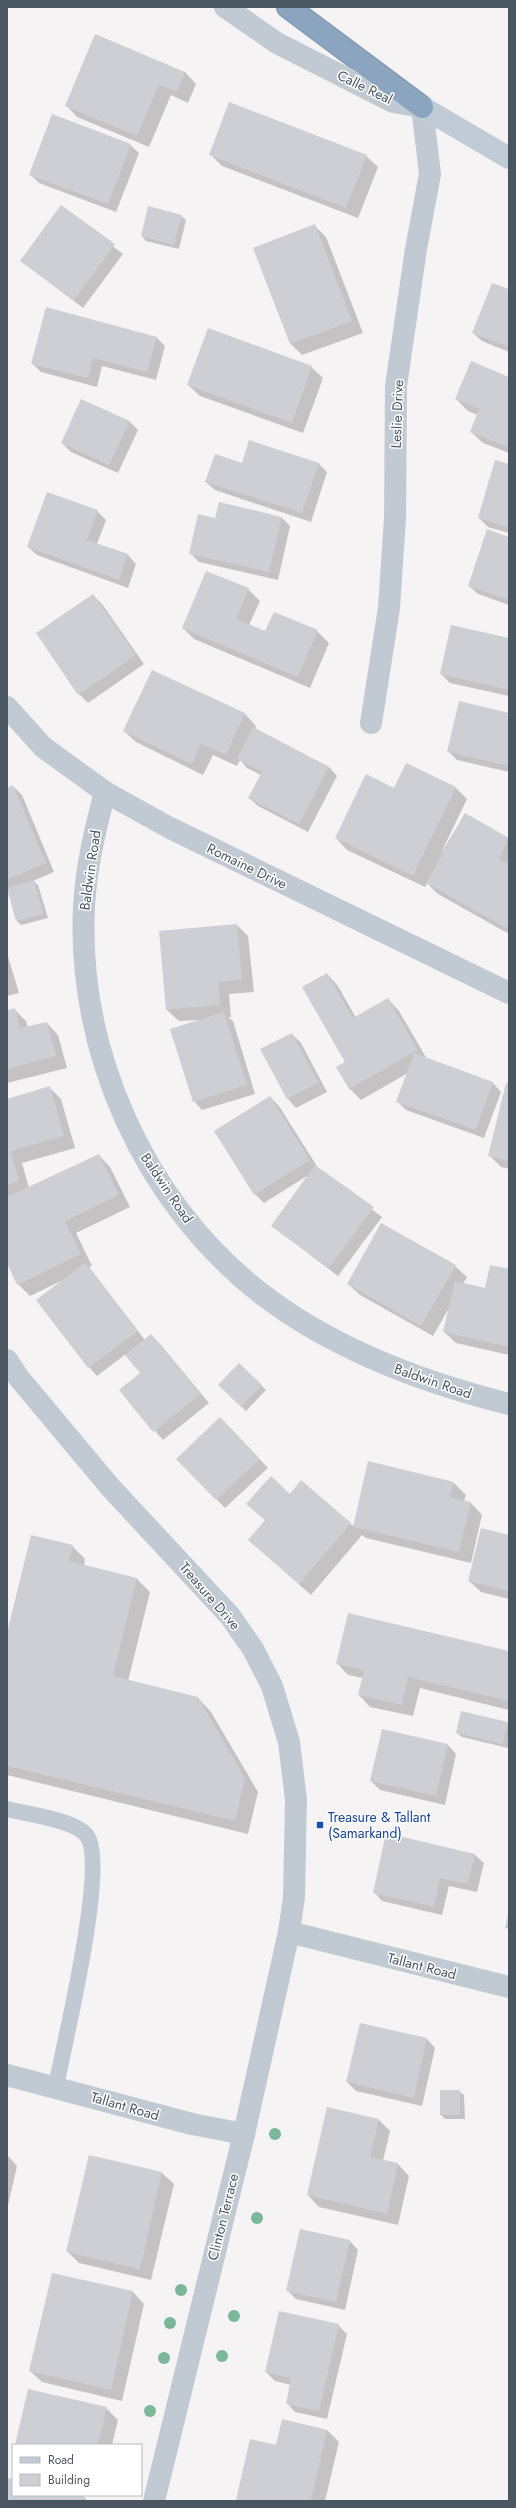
<svg xmlns="http://www.w3.org/2000/svg" width="516" height="2508" font-family="Jost,sans-serif">
  <style>
    .shadow { fill: #0003 }
    .building { fill: #cdcfd5 }
    .lines { fill: none; stroke-linecap: round; stroke-linejoin: round }
    .motorway-casing { stroke: #7690ad; stroke-width: 24 }
    .service { stroke: #c1cad2; stroke-width: 16 }
    .minor { stroke: #c1cad2; stroke-width: 22 }
    .tertiary { stroke: #c1cad2; stroke-width: 22 }
    .secondary { stroke: #c1cbd6; stroke-width: 22 }
    .motorway { stroke: #8ba5c1; stroke-width: 22 }
    .tree { fill: #7bb799 }
    .transit-dot { fill: #1a4fb4; stroke: #fff; stroke-width: 1.5 }
    .labels { text-anchor: middle; dominant-baseline: central; stroke-width: 3; stroke-linejoin: round; paint-order: stroke }
    .street-label { font-size: 14px; fill: #4a5661; stroke: #fff }
    .transit-label { font-size: 14px; fill: #164399; stroke: #fff; text-anchor: start }
  </style>
  <rect width="100%" height="100%" fill="#f5f3f3"/>
  <!-- shadow -->
  <g class="shadow">
    <path d="M185 72 196 84 188 103 171 95 149 147 77 117 66 105Z"/>
    <path d="M130 145 139 153 116 212 39 183 30 174Z"/>
    <path d="M210 154 366 156 378 167 358 218 222 166Z"/>
    <path d="M61 206 123 254 83 308 21 261Z"/>
    <path d="M181 216 186 220 179 249 146 241 142 236Z"/>
    <path d="M314 225 326 237 363 333 302 355 291 344 254 248Z"/>
    <path d="M509 290V352L482 341 473 333Z"/>
    <path d="M156 337 165 346 156 380 102 366 97 387 41 372 32 363Z"/>
    <path d="M311 367 323 378 303 433 200 396 188 385Z"/>
    <path d="M509 378V453L483 443 471 432 478 415 468 411 456 399Z"/>
    <path d="M129 421 138 430 118 473 71 452 62 443Z"/>
    <path d="M318 463 327 472 311 522 215 490 206 482 242 464Z"/>
    <path d="M509 465V533L488 527 479 518Z"/>
    <path d="M97 511 106 520 97 544 128 555 136 564 128 588 37 555 28 547Z"/>
    <path d="M282 518 290 526 278 580 199 562 190 553 216 519Z"/>
    <path d="M509 538V605L478 594 469 586Z"/>
    <path d="M248 589 260 601 249 625 266 633 317 631 329 643 310 688 194 639 183 628Z"/>
    <path d="M93 595 102 604 144 664 88 703 79 694Z"/>
    <path d="M509 639V696L450 683 441 674Z"/>
    <path d="M152 671 245 714 256 726 255 729 329 767 337 776 308 832 258 806 249 798 261 775 247 768 240 760 237 766 213 755 203 775 136 742 124 731Z"/>
    <path d="M509 714V772L457 760 448 751Z"/>
    <path d="M13 786 22 795 54 872 33 881 38 885 48 918 21 925 17 921 7 887V789Z"/>
    <path d="M456 788 467 799 440 855 465 814 509 839V934L438 894 427 883 425 887 347 850 336 838 394 789Z"/>
    <path d="M237 925 248 936 254 992 229 994 231 1017H228L233 1021 255 1094 202 1110 194 1101 199 1020 179 1021 167 1010Z"/>
    <path d="M7 953 19 993 7 996Z"/>
    <path d="M327 974 338 986 356 1018 388 999 399 1011 427 1059 493 1083 501 1092 484 1138 406 1110 398 1102 408 1073 361 1100 349 1088 346 1062Z"/>
    <path d="M15 1010 26 1021 28 1028 47 1023 58 1035 67 1068 7 1083V1011Z"/>
    <path d="M292 1034 301 1043 327 1092 296 1108 288 1099 262 1049Z"/>
    <path d="M509 1084V1169L501 1167 489 1155Z"/>
    <path d="M49 1087 61 1099 75 1148 22 1163 29 1188 99 1155 110 1167 130 1207 76 1233 92 1266 89 1267 145 1340 151 1335 160 1344 209 1403 163 1440 120 1390 141 1373 126 1354 97 1376 89 1367 61 1281 30 1296 18 1284 7 1261V1100Z"/>
    <path d="M270 1097 279 1106 318 1168 382 1217 338 1276 272 1226 310 1174 264 1203 255 1194Z"/>
    <path d="M455 1266 467 1277 463 1284 485 1289 509 1270V1355L456 1343 444 1332 449 1308 433 1336 360 1295 348 1284Z"/>
    <path d="M239 1364 266 1390 246 1411 219 1385Z"/>
    <path d="M229 1427 268 1468 225 1508 178 1459Z"/>
    <path d="M369 1462 454 1483 466 1495 464 1501 471 1503 482 1515 471 1563 366 1538 362 1535 311 1595 249 1540 266 1521 248 1504 290 1495 301 1482 354 1527Z"/>
    <path d="M509 1536V1599L481 1592 469 1581Z"/>
    <path d="M72 1546 85 1559 84 1566 137 1579 150 1592 128 1681 198 1698 211 1712 258 1792 248 1834 7 1775V1638Z"/>
    <path d="M509 1652V1710L420 1688 413 1716 370 1707 359 1695 363 1678 348 1675 337 1663Z"/>
    <path d="M508 1723V1748L462 1737 457 1733Z"/>
    <path d="M383 1730 448 1745 456 1754 445 1805 380 1790 371 1781Z"/>
    <path d="M387 1834 475 1855 484 1863 477 1892 449 1886 442 1915 382 1901 374 1892Z"/>
    <path d="M361 2024 427 2039 435 2048 422 2106 356 2091 347 2082Z"/>
    <path d="M459 2091 464 2095 465 2119H445L441 2115Z"/>
    <path d="M379 2120 390 2131 383 2161 398 2164 409 2176 398 2225 319 2207 308 2195Z"/>
    <path d="M7 2155 17 2166 7 2210Z"/>
    <path d="M89 2156 162 2173 174 2184 151 2280 79 2263 67 2251Z"/>
    <path d="M350 2241 358 2250 345 2310 296 2299 287 2290Z"/>
    <path d="M53 2274 133 2292 144 2304 122 2401 42 2382 30 2371Z"/>
    <path d="M338 2325 347 2334 327 2419 295 2412 287 2403 291 2385 275 2381 266 2372Z"/>
    <path d="M106 2408 118 2420 112 2445H16Z"/>
    <path d="M283 2420 327 2430 339 2442 325 2501H239L277 2447Z"/>
    <path d="M13 2480V2495H77L84 2497 88 2501H7V2484Z"/>
  </g>
  <!-- building -->
  <g class="building">
    <path d="M95 34 185 72 177 92 159 84 137 136 65 106Z"/>
    <path d="M229 102 367 155 346 208 209 155Z"/>
    <path d="M52 114 131 144 108 204 29 175Z"/>
    <path d="M61 205 115 244 74 300 20 261Z"/>
    <path d="M148 206 182 215 174 245 141 236Z"/>
    <path d="M315 224 352 321 290 344 253 248Z"/>
    <path d="M492 283 509 289V347L472 333Z"/>
    <path d="M46 307 157 337 147 372 93 358 88 378 31 364Z"/>
    <path d="M208 328 312 366 292 423 187 385Z"/>
    <path d="M471 361 509 377V447L470 432 479 409 455 399Z"/>
    <path d="M81 399 130 421 109 465 61 443Z"/>
    <path d="M249 440 319 463 302 513 205 482 215 454 242 463Z"/>
    <path d="M495 460 509 464V528L478 518Z"/>
    <path d="M47 492 98 510 87 540 128 554 119 580 27 547Z"/>
    <path d="M219 502 282 517 269 572 189 554 198 514 215 518Z"/>
    <path d="M487 529 509 537V600L468 586Z"/>
    <path d="M206 571 249 588 236 619 265 631 274 612 318 630 298 677 182 628Z"/>
    <path d="M93 594 136 655 78 695 36 633Z"/>
    <path d="M451 625 509 638V690L440 674Z"/>
    <path d="M152 670 245 713 226 755 201 744 192 764 123 731Z"/>
    <path d="M459 701 509 713V766L447 752Z"/>
    <path d="M253 727 329 767 299 824 248 798 262 772 237 759Z"/>
    <path d="M406 763 456 787 413 876 335 838 366 774 394 788Z"/>
    <path d="M13 785 46 863 7 880V788Z"/>
    <path d="M465 813 509 838 499 859 509 865V924L506 928 426 883Z"/>
    <path d="M34 880 44 914 16 921 7 888Z"/>
    <path d="M237 924 242 980 218 982 220 1005 166 1010 159 931Z"/>
    <path d="M327 973 353 1018 388 998 418 1050 349 1089 336 1067 345 1062 302 987Z"/>
    <path d="M15 1008 20 1028 47 1022 56 1056 7 1069V1010Z"/>
    <path d="M224 1012 247 1085 193 1102 170 1029Z"/>
    <path d="M292 1033 319 1083 287 1099 260 1049Z"/>
    <path d="M414 1053 493 1082 476 1130 396 1102Z"/>
    <path d="M506 1083H509V1161L488 1156Z"/>
    <path d="M50 1086 64 1136 11 1151 19 1181 7 1185V1099Z"/>
    <path d="M270 1096 310 1160 254 1195 214 1131Z"/>
    <path d="M99 1154 119 1195 65 1221 81 1254 17 1285 7 1263V1197Z"/>
    <path d="M315 1165 374 1207 329 1268 271 1226Z"/>
    <path d="M381 1223 456 1265 421 1326 347 1284Z"/>
    <path d="M85 1263 138 1331 88 1368 36 1300Z"/>
    <path d="M490 1265 509 1269V1347L443 1332 455 1281 485 1288Z"/>
    <path d="M151 1334 201 1394 153 1432 119 1390 140 1373 125 1355Z"/>
    <path d="M239 1363 262 1385 241 1407 218 1385Z"/>
    <path d="M220 1417 260 1459 216 1500 176 1459Z"/>
    <path d="M368 1461 454 1482 450 1497 471 1502 459 1552 353 1527Z"/>
    <path d="M271 1476 290 1494 301 1480 351 1523 299 1584 248 1540 265 1520 246 1504Z"/>
    <path d="M481 1528 509 1535V1591L468 1581Z"/>
    <path d="M31 1535 73 1545 69 1561 137 1578 113 1676 198 1697 245 1778 235 1821 7 1766V1633Z"/>
    <path d="M348 1613 509 1651V1701L408 1677 402 1705 358 1695 364 1670 336 1664Z"/>
    <path d="M461 1711 508 1722 503 1744 456 1733Z"/>
    <path d="M382 1729 448 1744 436 1796 370 1781Z"/>
    <path d="M386 1833 475 1854 468 1884 440 1878 434 1907 373 1893Z"/>
    <path d="M508 1914H509V1929L505 1928Z"/>
    <path d="M360 2023 427 2038 414 2098 346 2082Z"/>
    <rect x="440" y="2090" width="20" height="25"/>
    <path d="M327 2107 379 2119 370 2157 398 2163 387 2214 307 2195Z"/>
    <path d="M89 2155 162 2172 140 2269 66 2252Z"/>
    <path d="M300 2229 350 2240 336 2302 286 2291Z"/>
    <path d="M52 2273 133 2291 111 2390 29 2371Z"/>
    <path d="M279 2311 339 2324 319 2411 286 2404 291 2378 265 2372Z"/>
    <path d="M28 2389 107 2407 98 2445H15Z"/>
    <path d="M282 2419 327 2430 311 2501 236 2500 250 2439 276 2445Z"/>
    <path d="M7 2478 13 2479V2495H81L85 2496 83 2501H7Z"/>
  </g>
  <g class="lines">
    <defs>
      <path id="motorway" d="M288 7 422 107"/>
    </defs>
    <!-- motorway casing -->
    <use href="#motorway" class="motorway-casing"/>
    <!-- service -->
    <path class="service" d="M7 1809C26 1814 76 1820 87 1836 108 1865 64 2044 56 2086"/>
    <!-- minor -->
    <g class="minor">
      <path d="M7 707 43 747 105 792 170 828 509 993"/>
      <path d="M371 723 389 608 395 518 396 386 416 249 430 174 422 107"/>
      <path d="M105 792C95 830 86 868 84 907 77 1053 145 1202 259 1292 332 1349 420 1382 509 1404"/>
      <path d="M7 1360 19 1378 111 1488 230 1616 253 1649 272 1686 289 1742 296 1800 294 1897 289 1932 244 2134 154 2501"/>
      <path d="M289 1932 509 1987"/>
      <path d="M7 2075 192 2124 244 2134"/>
    </g>
    <!-- tertiary -->
    <path class="tertiary" d="M225 7 277 43 393 102 422 107"/>
    <!-- secondary -->
    <path class="secondary" d="M422 107 509 158"/>
    <!-- motorway -->
    <use href="#motorway" class="motorway"/>
  </g>
  <!-- trees -->
  <g class="tree">
    <circle cx="275" cy="2134" r="6"/>
    <circle cx="257" cy="2218" r="6"/>
    <circle cx="181" cy="2290" r="6"/>
    <circle cx="234" cy="2316" r="6"/>
    <circle cx="170" cy="2323" r="6"/>
    <circle cx="222" cy="2356" r="6"/>
    <circle cx="164" cy="2358" r="6"/>
    <circle cx="150" cy="2411" r="6"/>
  </g>
  <!-- markers -->
  <rect class="transit-dot" x="316" y="1821" width="8" height="8" rx="2"/>
  <g class="labels">
    <!-- street labels -->
    <g class="street-label">
      <text transform="translate(365 87) rotate(26)">Calle Real</text>
      <text transform="translate(397 414) rotate(-88)">Leslie Drive</text>
      <text transform="translate(247 866) rotate(26)">Romaine Drive</text>
      <text transform="translate(90 870) rotate(-82)">Baldwin Road</text>
      <text transform="translate(167 1188) rotate(56)">Baldwin Road</text>
      <text transform="translate(433 1381) rotate(19)">Baldwin Road</text>
      <text transform="translate(210 1596) rotate(49)">Treasure Drive</text>
      <text transform="translate(422 1966) rotate(14)">Tallant Road</text>
      <text transform="translate(125 2106) rotate(16)">Tallant Road</text>
      <text transform="translate(223 2217) rotate(-76)">Clinton Terrace</text>
    </g>
    <!-- transit labels -->
    <g class="transit-label">
      <text x="328" y="1817">Treasure &amp; Tallant<tspan x="328" dy="16">(Samarkand)</tspan></text>
    </g>
  </g>
  <!-- border -->
  <rect width="516" height="2508" fill="none" stroke="#4a5661" stroke-width="16"/>
  <!-- legend -->
  <rect x="12" y="2444" width="130" height="52" fill="#ffffff" stroke="#b7bbc0"/>
  <rect x="20" y="2457" width="20" height="6" fill="#c1cbd6" stroke="#b7bbc0"/>
  <text x="48" y="2464" font-size="12" fill="#4a5661">Road</text>
  <rect x="20" y="2474" width="20" height="12" fill="#cdcfd5" stroke="#b7bbc0"/>
  <text x="48" y="2484" font-size="12" fill="#4a5661">Building</text>
</svg>
